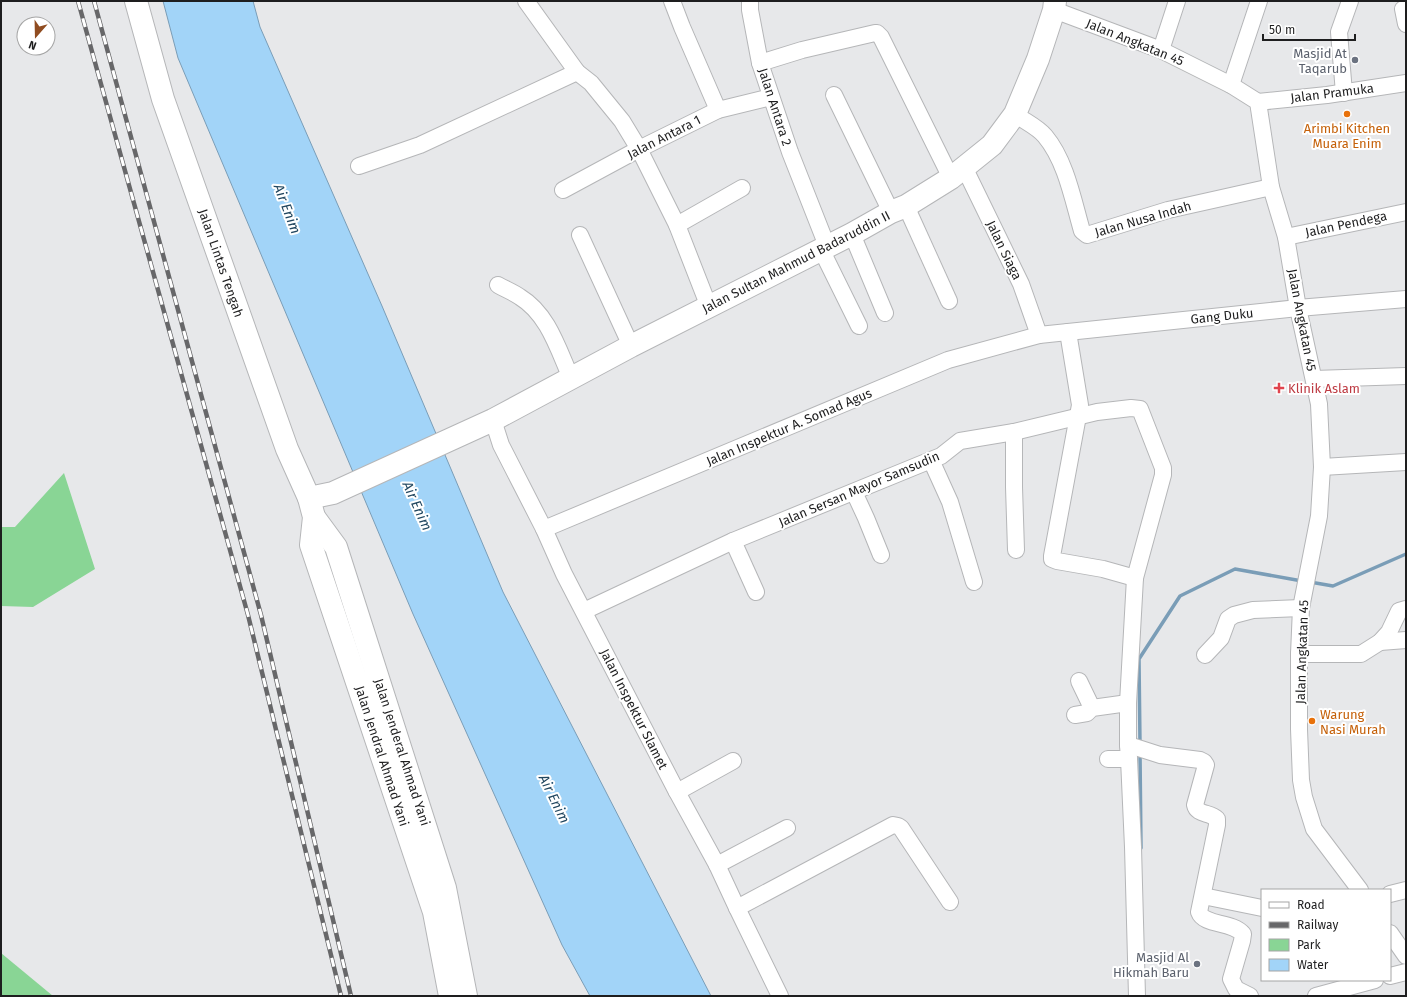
<svg xmlns="http://www.w3.org/2000/svg" width="1407" height="997" font-family="'Fira Sans',sans-serif">
  <style>
    .green { fill: #89d595 }
    .water { fill: #a2d4f8; stroke: #7a9db7 }
    .lines { fill: none; stroke-linecap: round; stroke-linejoin: round }
    .stream { stroke: #7a9db7; stroke-width: 3.5 }
    .minor-casing { stroke: #b5b6b8; stroke-width: 18 }
    .highway-casing { stroke: #b5b6b8; stroke-width: 24 }
    .minor { stroke: #fff; stroke-width: 16 }
    .highway { stroke: #fff; stroke-width: 22 }
    .rail-casing { stroke: #676769; stroke-width: 4.5 }
    .rail { stroke: #fff; stroke-width: 3; stroke-dasharray: 9; stroke-linecap: butt }
    .worship-dot { fill: #6b7280; stroke: #fff; stroke-width: 1.5 }
    .food-dot { fill: #e8710a; stroke: #fff; stroke-width: 1.5 }
    .health-dot { fill: #e0444e; stroke: #fff; stroke-width: 1.5 }
    .labels { text-anchor: middle; dominant-baseline: central; stroke-width: 4; stroke-linejoin: round; paint-order: stroke }
    .street-label { font-size: 13px; fill: #1e1e1f; stroke: #fff }
    .worship-label { font-size: 13px; fill: #5b616d; stroke: #fff; text-anchor: end }
    .food-label { font-size: 13px; fill: #c56008; stroke: #fff }
    .health-label { font-size: 13px; fill: #be3a42; stroke: #fff; text-anchor: start }
    .water-label { font-size: 14px; font-style: italic; fill: #20465f; stroke: #fff }
  </style>
  <rect width="100%" height="100%" fill="#e7e8ea"/>
  <!-- green -->
  <g class="green">
    <path d="M64 473 95 569 33 607 1 606V527H15Z"/>
    <path d="M1 953 53 996H1Z"/>
  </g>
  <!-- water -->
  <path class="water" d="M163 1H253L260 27 382 306 503 592 711 996H590L562 945 413 614 178 58Z"/>
  <g class="lines">
    <!-- stream -->
    <g class="stream">
      <path d="M1310 582 1333 586 1406 554"/>
      <path d="M1140 744 1139 659 1180 596 1235 569 1302 581"/>
      <path d="M1140 752 1141 848"/>
    </g>
    <defs>
      <g id="minor">
        <path d="M526 1 577 72 591 83 622 121 639 149 677 225 709 307"/>
        <path d="M672 1 682 27 718 110"/>
        <path d="M750 1V10L760 63"/>
        <path d="M1403 9 1406 24"/>
        <path d="M1054 10 1161 50 1231 85 1258 102 1271 187 1286 237 1298 308 1319 404 1322 467 1319 516 1301 608 1299 654V729L1301 780 1304 797 1314 829 1360 890"/>
        <path d="M1161 50 1177 1"/>
        <path d="M1231 85 1259 1"/>
        <path d="M1344 93 1339 32 1350 1"/>
        <path d="M834 95 891 212"/>
        <path d="M1258 102 1327 95 1406 83"/>
        <path d="M1015 114C1024 121 1038 127 1045 136 1066 161 1073 200 1082 231L1087 235 1168 210 1271 187"/>
        <path d="M359 166 420 145 577 72"/>
        <path d="M964 167 1021 284 1039 335"/>
        <path d="M563 190 639 149 718 110 771 97"/>
        <path d="M906 206 949 301"/>
        <path d="M677 225 742 188"/>
        <path d="M852 234 885 313"/>
        <path d="M580 235 631 346"/>
        <path d="M1286 237 1406 212"/>
        <path d="M827 246 790 152 760 63 802 50 875 33H877L881 37 951 178"/>
        <path d="M821 249 859 326"/>
        <path d="M498 285C505 289 513 292 520 297 548 314 558 349 571 378"/>
        <path d="M1068 332 1080 405 1052 556V559L1057 561 1103 569 1135 578"/>
        <path d="M1314 379 1406 376"/>
        <path d="M493 420 501 445 544 529 564 574 677 792 717 865 737 908 780 996"/>
        <path d="M1014 432V487L1016 550"/>
        <path d="M931 460 950 502 974 582"/>
        <path d="M1322 467 1406 462"/>
        <path d="M854 492 866 518 881 555"/>
        <path d="M544 529 948 360 1039 335 1298 308 1406 299"/>
        <path d="M733 541 756 592"/>
        <path d="M584 611 733 541 931 460 941 456 960 441 1014 432 1097 412 1131 408 1140 409 1163 468V475L1135 578 1128 703V745L1129 759H1108"/>
        <path d="M1380 642 1406 640"/>
        <path d="M1299 654H1361L1380 642 1389 632 1399 611 1406 609"/>
        <path d="M1205 655 1221 638 1228 619 1234 615 1253 610 1301 608"/>
        <path d="M1079 681 1092 708"/>
        <path d="M1075 715 1087 713 1092 708 1128 703"/>
        <path d="M1128 745 1132 746 1160 755 1200 760 1204 762 1206 765 1195 805C1197 815 1210 812 1217 819V825L1199 912C1204 926 1232 921 1243 934L1242 941 1231 979 1236 989 1250 996"/>
        <path d="M1129 759 1133 847 1137 996"/>
        <path d="M677 792 733 761"/>
        <path d="M717 865 787 828"/>
        <path d="M1390 894 1406 890"/>
        <path d="M1203 896 1262 908"/>
        <path d="M737 908 893 825 898 826 901 828 950 902"/>
        <path d="M1390 933 1406 956"/>
        <path d="M1390 976 1406 972"/>
        <path d="M1316 996 1375 980"/>
      </g>
      <g id="highway">
        <path d="M136 1 163 99 287 449 309 498 333 493 493 420 631 346 852 234 891 212 906 206 951 178 992 145 1015 114 1038 59 1054 10 1055 1"/>
        <path d="M309 498 314 517 311 545 434 912 450 996"/>
        <path d="M314 517 336 547 445 888 466 996"/>
      </g>
    </defs>
    <!-- minor casing -->
    <use href="#minor" class="minor-casing"/>
    <!-- highway casing -->
    <use href="#highway" class="highway-casing"/>
    <!-- minor -->
    <use href="#minor" class="minor"/>
    <!-- highway -->
    <use href="#highway" class="highway"/>
    <defs>
      <g id="rail">
        <path d="M78 1 248 615 341 996"/>
        <path d="M94 1 261 615 351 996"/>
      </g>
    </defs>
    <!-- rail casing -->
    <use href="#rail" class="rail-casing"/>
    <!-- rail -->
    <use href="#rail" class="rail"/>
  </g>
  <!-- markers -->
  <g class="worship-dot">
    <circle cx="1355" cy="60" r="4"/>
    <circle cx="1197" cy="964" r="4"/>
  </g>
  <g class="food-dot">
    <circle cx="1347" cy="114" r="4"/>
    <circle cx="1312" cy="721" r="4"/>
  </g>
  <path class="health-dot" d="M1277 382h4v4h4v4h-4v4h-4v-4h-4v-4h4z"/>
  <g class="labels">
    <!-- street labels -->
    <g class="street-label">
      <text transform="translate(1135 42) rotate(22)">Jalan Angkatan 45</text>
      <text transform="translate(1332 93) rotate(-7)">Jalan Pramuka</text>
      <text transform="translate(775 107) rotate(72)">Jalan Antara 2</text>
      <text transform="translate(664 137) rotate(-27)">Jalan Antara 1</text>
      <text transform="translate(1143 219) rotate(-16)">Jalan Nusa Indah</text>
      <text transform="translate(1346 224) rotate(-12)">Jalan Pendega</text>
      <text transform="translate(1004 250) rotate(64)">Jalan Siaga</text>
      <text transform="translate(796 262) rotate(-27)">Jalan Sultan Mahmud Badaruddin II</text>
      <text transform="translate(221 263) rotate(71)">Jalan Lintas Tengah</text>
      <text transform="translate(1222 316) rotate(-6)">Gang Duku</text>
      <text transform="translate(1302 320) rotate(79)">Jalan Angkatan 45</text>
      <text transform="translate(789 427) rotate(-23)">Jalan Inspektur A. Somad Agus</text>
      <text transform="translate(859 489) rotate(-23)">Jalan Sersan Mayor Samsudin</text>
      <text transform="translate(1302 652) rotate(-88)">Jalan Angkatan 45</text>
      <text transform="translate(634 709) rotate(63)">Jalan Inspektur Slamet</text>
      <text transform="translate(402 752) rotate(72)">Jalan Jenderal Ahmad Yani</text>
      <text transform="translate(382 756) rotate(72)">Jalan Jendral Ahmad Yani</text>
    </g>
    <!-- worship labels -->
    <g class="worship-label">
      <text x="1347" y="53">Masjid At<tspan x="1347" dy="15">Taqarub</tspan></text>
      <text x="1189" y="957">Masjid Al<tspan x="1189" dy="15">Hikmah Baru</tspan></text>
    </g>
    <!-- food labels -->
    <g class="food-label">
      <text x="1347" y="128">Arimbi Kitchen<tspan x="1347" dy="15">Muara Enim</tspan></text>
      <text x="1320" y="714" text-anchor="start">Warung<tspan x="1320" dy="15">Nasi Murah</tspan></text>
    </g>
    <!-- health labels -->
    <g class="health-label">
      <text x="1288" y="388">Klinik Aslam</text>
    </g>
    <!-- water labels -->
    <g class="water-label">
      <text transform="translate(287 209) rotate(69)">Air Enim</text>
      <text transform="translate(417 506) rotate(66)">Air Enim</text>
      <text transform="translate(554 799) rotate(64)">Air Enim</text>
    </g>
  </g>
  <!-- border -->
  <rect width="1407" height="997" fill="none" stroke="#1e1e1f" stroke-width="4"/>
  <!-- legend -->
  <rect x="1261" y="889" width="130" height="92" fill="#ffffff" stroke="#a5a5a5"/>
  <rect x="1269" y="902" width="20" height="6" fill="#ffffff" stroke="#a5a5a5"/>
  <text x="1297" y="909" font-size="12" fill="#1e1e1f">Road</text>
  <rect x="1269" y="922" width="20" height="6" fill="#676769" stroke="#a5a5a5"/>
  <text x="1297" y="929" font-size="12" fill="#1e1e1f">Railway</text>
  <rect x="1269" y="939" width="20" height="12" fill="#89d595" stroke="#a5a5a5"/>
  <text x="1297" y="949" font-size="12" fill="#1e1e1f">Park</text>
  <rect x="1269" y="959" width="20" height="12" fill="#a2d4f8" stroke="#a5a5a5"/>
  <text x="1297" y="969" font-size="12" fill="#1e1e1f">Water</text>
  <!-- north arrow -->
  <g transform="translate(36 36) rotate(200)"><circle r="19" fill="#ffffff" stroke="#a5a5a5"/>
  <path d="M0-3L7 15L0 10L-7 15Z" fill="#904c20"/>
  <text y="-6" font-size="11" font-weight="bold" text-anchor="middle" fill="#1e1e1f">N</text>
  </g>
  <!-- scale -->
  <path d="M1263 34v6h92v-6" fill="none" stroke="#1e1e1f" stroke-width="2"/>
  <text x="1269" y="34" font-size="12" fill="#1e1e1f" stroke="#ffffff" stroke-width="3" paint-order="stroke">50 m</text>
</svg>
